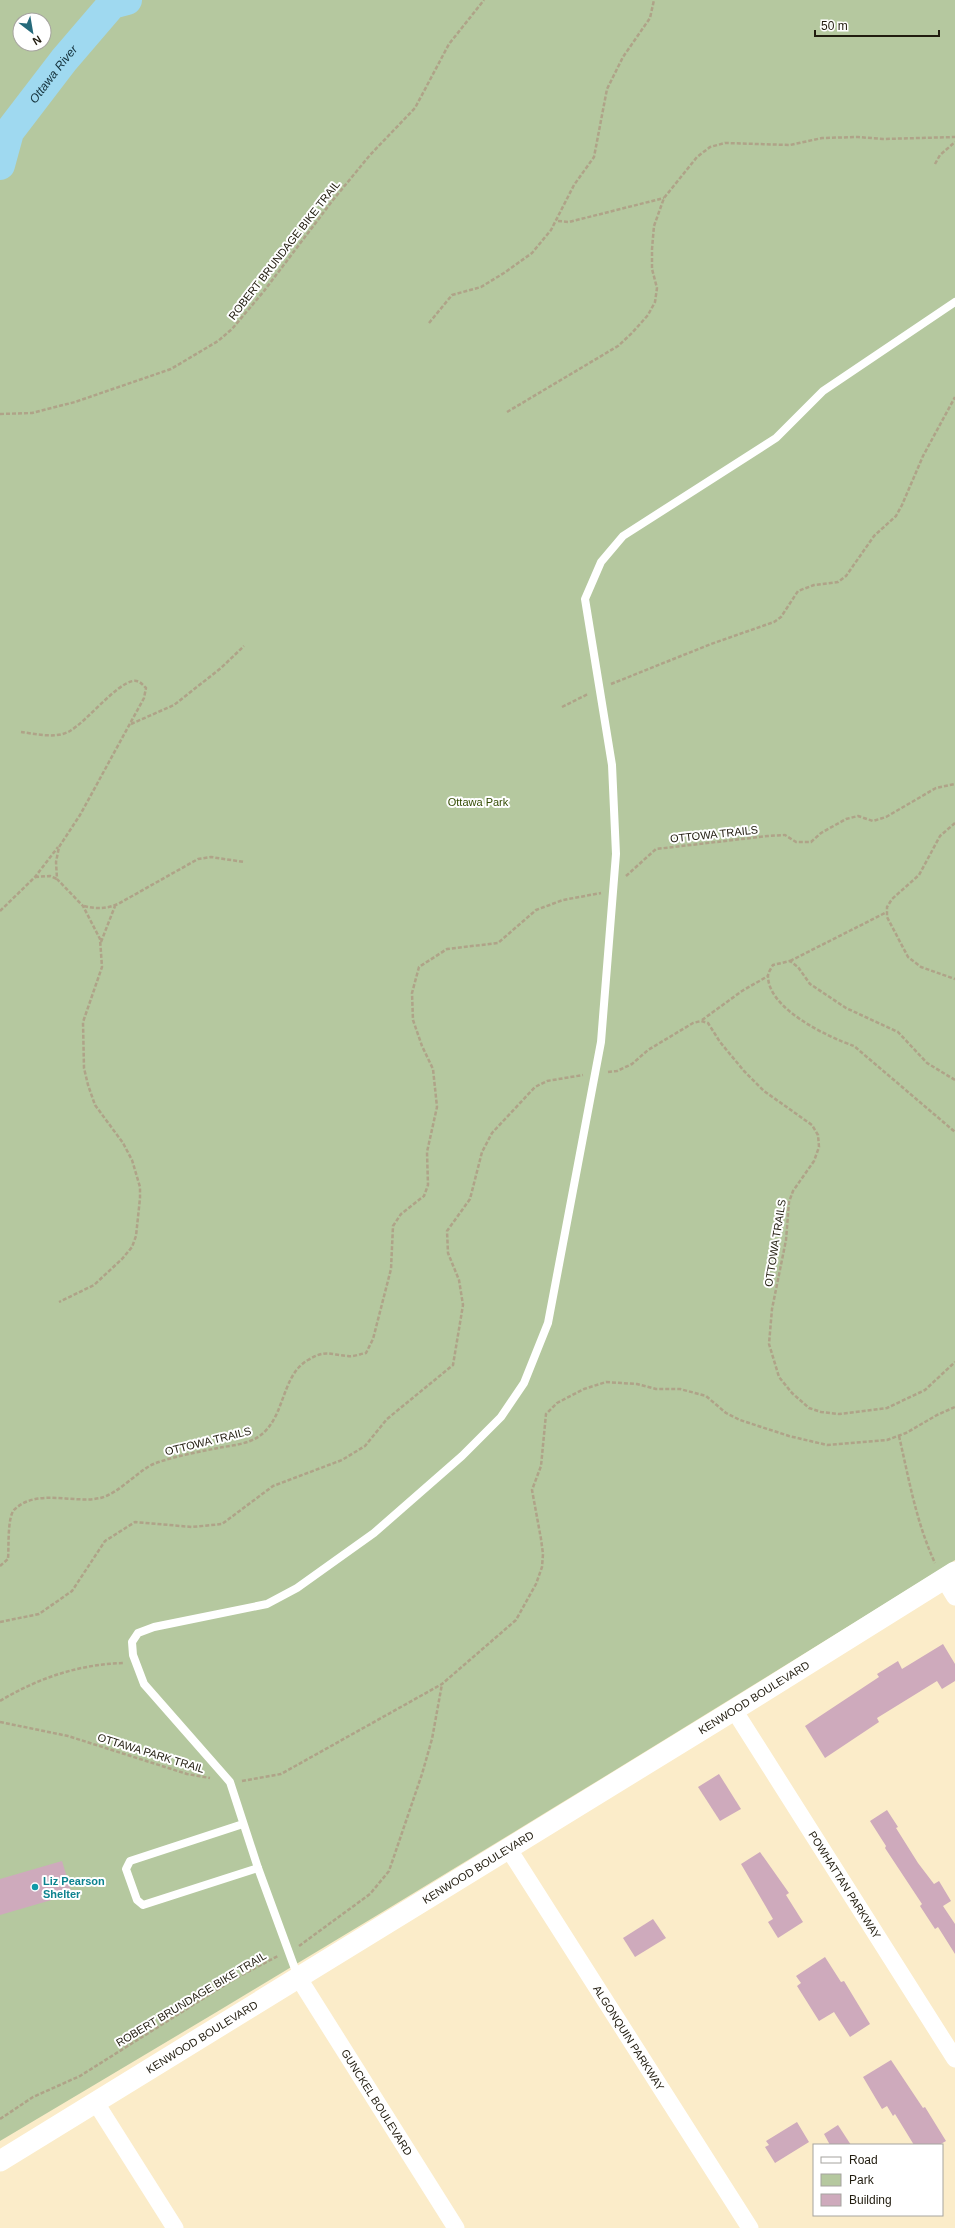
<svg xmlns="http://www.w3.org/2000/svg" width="955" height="2228" font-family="Helvetica,sans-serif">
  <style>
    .green { fill: #b5c89f; fill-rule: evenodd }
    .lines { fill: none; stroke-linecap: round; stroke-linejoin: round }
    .river { stroke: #9fd9f0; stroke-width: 30 }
    .building { fill: #ceaabc }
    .path { stroke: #afa388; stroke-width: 2.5; stroke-dasharray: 4 2; stroke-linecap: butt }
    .service { stroke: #fff; stroke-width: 8 }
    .minor { stroke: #fff; stroke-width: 17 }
    .tertiary { stroke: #fff; stroke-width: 21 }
    .culture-dot { fill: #0f9aa8; stroke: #fff; stroke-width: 1.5 }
    .labels { text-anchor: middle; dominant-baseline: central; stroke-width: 4; stroke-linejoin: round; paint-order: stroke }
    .street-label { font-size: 11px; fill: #211c0f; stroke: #fff }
    .park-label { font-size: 11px; fill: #344c04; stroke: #fff }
    .culture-label { font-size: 11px; font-weight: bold; fill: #0d838f; stroke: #fff; text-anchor: start }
    .water-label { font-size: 12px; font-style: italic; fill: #14313b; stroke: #fff }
  </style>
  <rect width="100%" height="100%" fill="#fbecc9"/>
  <!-- green -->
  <path class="green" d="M0 0H955V1560C639 1757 321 1951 0 2141ZM20 20H44V44H20Z"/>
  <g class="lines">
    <!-- river -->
    <path class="river" id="s1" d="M0 165 9 132 64 60 112 4 127 0"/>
  </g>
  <!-- building -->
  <g class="building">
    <path d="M943 1644 955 1664V1681L942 1689 937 1681 877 1718 879 1722 825 1758 805 1726 879 1677 877 1674 898 1661 902 1669Z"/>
    <path d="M719 1774 741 1809 720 1821 698 1787Z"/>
    <path d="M887 1810 898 1827 896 1828 918 1863 934 1884 939 1881 951 1901 943 1906 955 1924V1954L938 1927 935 1929 920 1906 922 1904 885 1848 886 1846 870 1821Z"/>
    <path d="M760 1852 789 1893 786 1895 803 1922 778 1938 768 1922 773 1919 741 1864Z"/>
    <path d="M62 1861 72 1894 0 1915V1879Z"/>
    <path d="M653 1919 666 1938 635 1957 623 1938Z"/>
    <path d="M825 1957 841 1982 844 1981 870 2024 850 2037 834 2012 819 2021 797 1986 801 1983 796 1976Z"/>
    <path d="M891 2060 923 2108 925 2107 946 2141 939 2145H914L895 2114 893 2116 887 2106 882 2109 863 2077Z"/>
    <path d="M797 2122 809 2142 775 2163 765 2147 769 2145 766 2141Z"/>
    <path d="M838 2125 851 2145H830L824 2134Z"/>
  </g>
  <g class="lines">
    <!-- path -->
    <g class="path">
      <path d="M935 164 940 155 955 142"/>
      <path d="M558 221 569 222 664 198"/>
      <path d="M429 323 452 295 481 287 504 273 532 253 551 230 574 185 594 157 607 89 623 57 650 18 654 0"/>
      <path d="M507 412 618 346 632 333 648 315 655 302 657 288 652 269V249L654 226 664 198 697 157 710 147 725 143 790 145 822 138 858 137 883 139 955 137"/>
      <path d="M0 414 32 413 75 402 171 369 218 341 232 329 264 291 333 200 370 155 415 108 449 44 484 0"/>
      <path d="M611 684 711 644 774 622 781 617 798 591 814 585 838 582 846 576 874 536 896 516 902 505 923 456 955 397"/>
      <path d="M562 707 588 694"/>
      <path d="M131 724 174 705 221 668 244 646"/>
      <path d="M21 732C36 734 56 739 70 731 87 721 116 684 133 681 139 680 142 684 146 688L144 698 80 815 59 847 56 862 57 879 83 906 100 939 102 967 83 1022 84 1068 88 1085 95 1105 123 1143 132 1160 140 1187V1198L136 1236 132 1247 122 1259 94 1285 59 1302"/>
      <path d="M955 823 940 836 919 875 892 899 887 907V917L908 957 921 967 955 979"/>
      <path d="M626 876 656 849 768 836 785 835 796 842H811L821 833 846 819 858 816 873 821 886 817 936 788 955 784"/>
      <path d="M35 877 50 876 57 879"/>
      <path d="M84 906C96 909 106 909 118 904L198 859 211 857 244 862"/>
      <path d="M0 911 35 877 58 847"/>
      <path d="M101 942 115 906"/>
      <path d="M790 961 887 912"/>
      <path d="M702 1020 742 991 768 976"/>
      <path d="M608 1072 617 1071 632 1064 648 1050 693 1023 701 1021 708 1023 720 1042 744 1071 764 1091 812 1125 818 1135 819 1147 814 1161 793 1191 789 1202 786 1240 772 1309 769 1344 779 1377 792 1393 809 1408 821 1412 839 1414 887 1408 925 1390 955 1362"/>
      <path d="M955 1080 927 1063 898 1032 846 1008 810 984 798 967 790 961 773 965C771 968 768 973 768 976 768 1009 828 1037 854 1046L955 1132"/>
      <path d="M899 1436C909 1479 916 1522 935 1563"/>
      <path d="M0 1566 8 1559C9 1548 7 1515 15 1509 38 1488 73 1504 100 1498 119 1494 139 1469 156 1463 176 1456 198 1452 218 1448 228 1446 240 1445 250 1441 287 1427 278 1377 308 1360 326 1349 330 1355 348 1356 353 1357 360 1354 366 1353L373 1339 391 1269 393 1226 401 1214 424 1196 428 1185 427 1152 437 1107 433 1069 422 1046 413 1020 412 993 419 967 447 949 498 943 536 910 563 900 601 893"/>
      <path d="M0 1622 39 1614 72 1591 105 1541 135 1522 192 1527 222 1524 273 1486 342 1460 365 1446 387 1419 453 1365 463 1305 459 1280 448 1253 447 1231 470 1199 482 1152 492 1133 535 1087 547 1081 583 1075"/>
      <path d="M0 1701C38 1678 80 1664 124 1663"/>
      <path d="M0 1722 68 1736 187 1774 210 1778"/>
      <path d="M242 1781 281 1774 442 1684 516 1620 536 1584 542 1567 543 1554 541 1539 532 1490 541 1466 546 1414 557 1403 584 1389 606 1382 637 1384 656 1389H680L695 1393 706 1396 726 1413 740 1420 789 1436 827 1445 887 1440 906 1433 937 1415 955 1407"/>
      <path d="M299 1946 370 1894 389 1871 422 1774 432 1739 442 1684"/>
      <path d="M0 2119 33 2097 80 2076 236 1978 278 1956"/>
    </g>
    <!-- service -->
    <g class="service">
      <path d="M243 1824 130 1861 126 1869 137 1900 143 1905 258 1868"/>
      <path d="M298 1977 258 1868 230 1782 144 1684 133 1655 132 1642 138 1633 154 1627 267 1604 297 1588 374 1533 462 1456 501 1417 524 1383 548 1323 601 1042 616 854 612 765 585 599 601 562 623 536 776 438 823 391 955 302"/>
    </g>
    <!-- minor -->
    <g class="minor">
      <path d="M944 1579 955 1597"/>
      <path id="s2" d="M734 1710 955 2059"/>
      <path id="s3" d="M508 1848 750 2228"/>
      <path id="s4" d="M298 1977 456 2228"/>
      <path d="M96 2103 175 2228"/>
    </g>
    <!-- tertiary -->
    <path class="tertiary" id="s5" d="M0 2161 734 1710 955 1572"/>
  </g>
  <!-- markers -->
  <circle class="culture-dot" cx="35" cy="1887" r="4"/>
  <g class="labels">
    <!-- street labels -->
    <g class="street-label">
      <text transform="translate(284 250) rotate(-52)">ROBERT BRUNDAGE BIKE TRAIL</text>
      <text transform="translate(714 834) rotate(-6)">OTTOWA TRAILS</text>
      <text transform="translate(775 1243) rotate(-81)">OTTOWA TRAILS</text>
      <text transform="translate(208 1441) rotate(-14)">OTTOWA TRAILS</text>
      <text stroke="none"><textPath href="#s5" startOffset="885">KENWOOD BOULEVARD</textPath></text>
      <text transform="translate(151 1753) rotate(17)">OTTAWA PARK TRAIL</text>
      <text stroke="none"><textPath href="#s5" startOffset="561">KENWOOD BOULEVARD</textPath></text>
      <text stroke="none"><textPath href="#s2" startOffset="207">POWHATTAN PARKWAY</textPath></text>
      <text transform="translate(191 1999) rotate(-31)">ROBERT BRUNDAGE BIKE TRAIL</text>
      <text stroke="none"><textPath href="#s5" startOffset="237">KENWOOD BOULEVARD</textPath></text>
      <text stroke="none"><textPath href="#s3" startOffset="225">ALGONQUIN PARKWAY</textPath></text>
      <text stroke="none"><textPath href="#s4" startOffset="148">GUNCKEL BOULEVARD</textPath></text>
    </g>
    <!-- park labels -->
    <g class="park-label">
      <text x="478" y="802">Ottawa Park</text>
    </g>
    <!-- culture labels -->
    <g class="culture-label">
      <text x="43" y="1881">Liz Pearson<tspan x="43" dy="13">Shelter</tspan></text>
    </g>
    <!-- water labels -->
    <g class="water-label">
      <text stroke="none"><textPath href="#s1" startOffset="107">Ottawa River</textPath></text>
    </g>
  </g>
  <!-- legend -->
  <rect x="813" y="2144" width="130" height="72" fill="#ffffff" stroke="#a6a49f"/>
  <rect x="821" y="2157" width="20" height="6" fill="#ffffff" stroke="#a6a49f"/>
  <text x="849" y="2164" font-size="12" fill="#211c0f">Road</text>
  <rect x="821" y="2174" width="20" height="12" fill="#b5c89f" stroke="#a6a49f"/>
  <text x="849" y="2184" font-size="12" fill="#211c0f">Park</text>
  <rect x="821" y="2194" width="20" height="12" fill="#ceaabc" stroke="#a6a49f"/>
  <text x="849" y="2204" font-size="12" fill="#211c0f">Building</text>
  <!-- north arrow -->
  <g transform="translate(32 32) rotate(149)"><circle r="19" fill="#ffffff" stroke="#a6a49f"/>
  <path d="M0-3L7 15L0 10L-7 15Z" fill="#266a7b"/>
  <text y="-6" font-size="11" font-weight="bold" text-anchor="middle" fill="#211c0f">N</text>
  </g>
  <!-- scale -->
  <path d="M815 30v6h124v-6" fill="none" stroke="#211c0f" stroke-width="2"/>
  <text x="821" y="30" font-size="12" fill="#211c0f" stroke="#ffffff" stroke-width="3" paint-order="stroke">50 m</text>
</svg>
